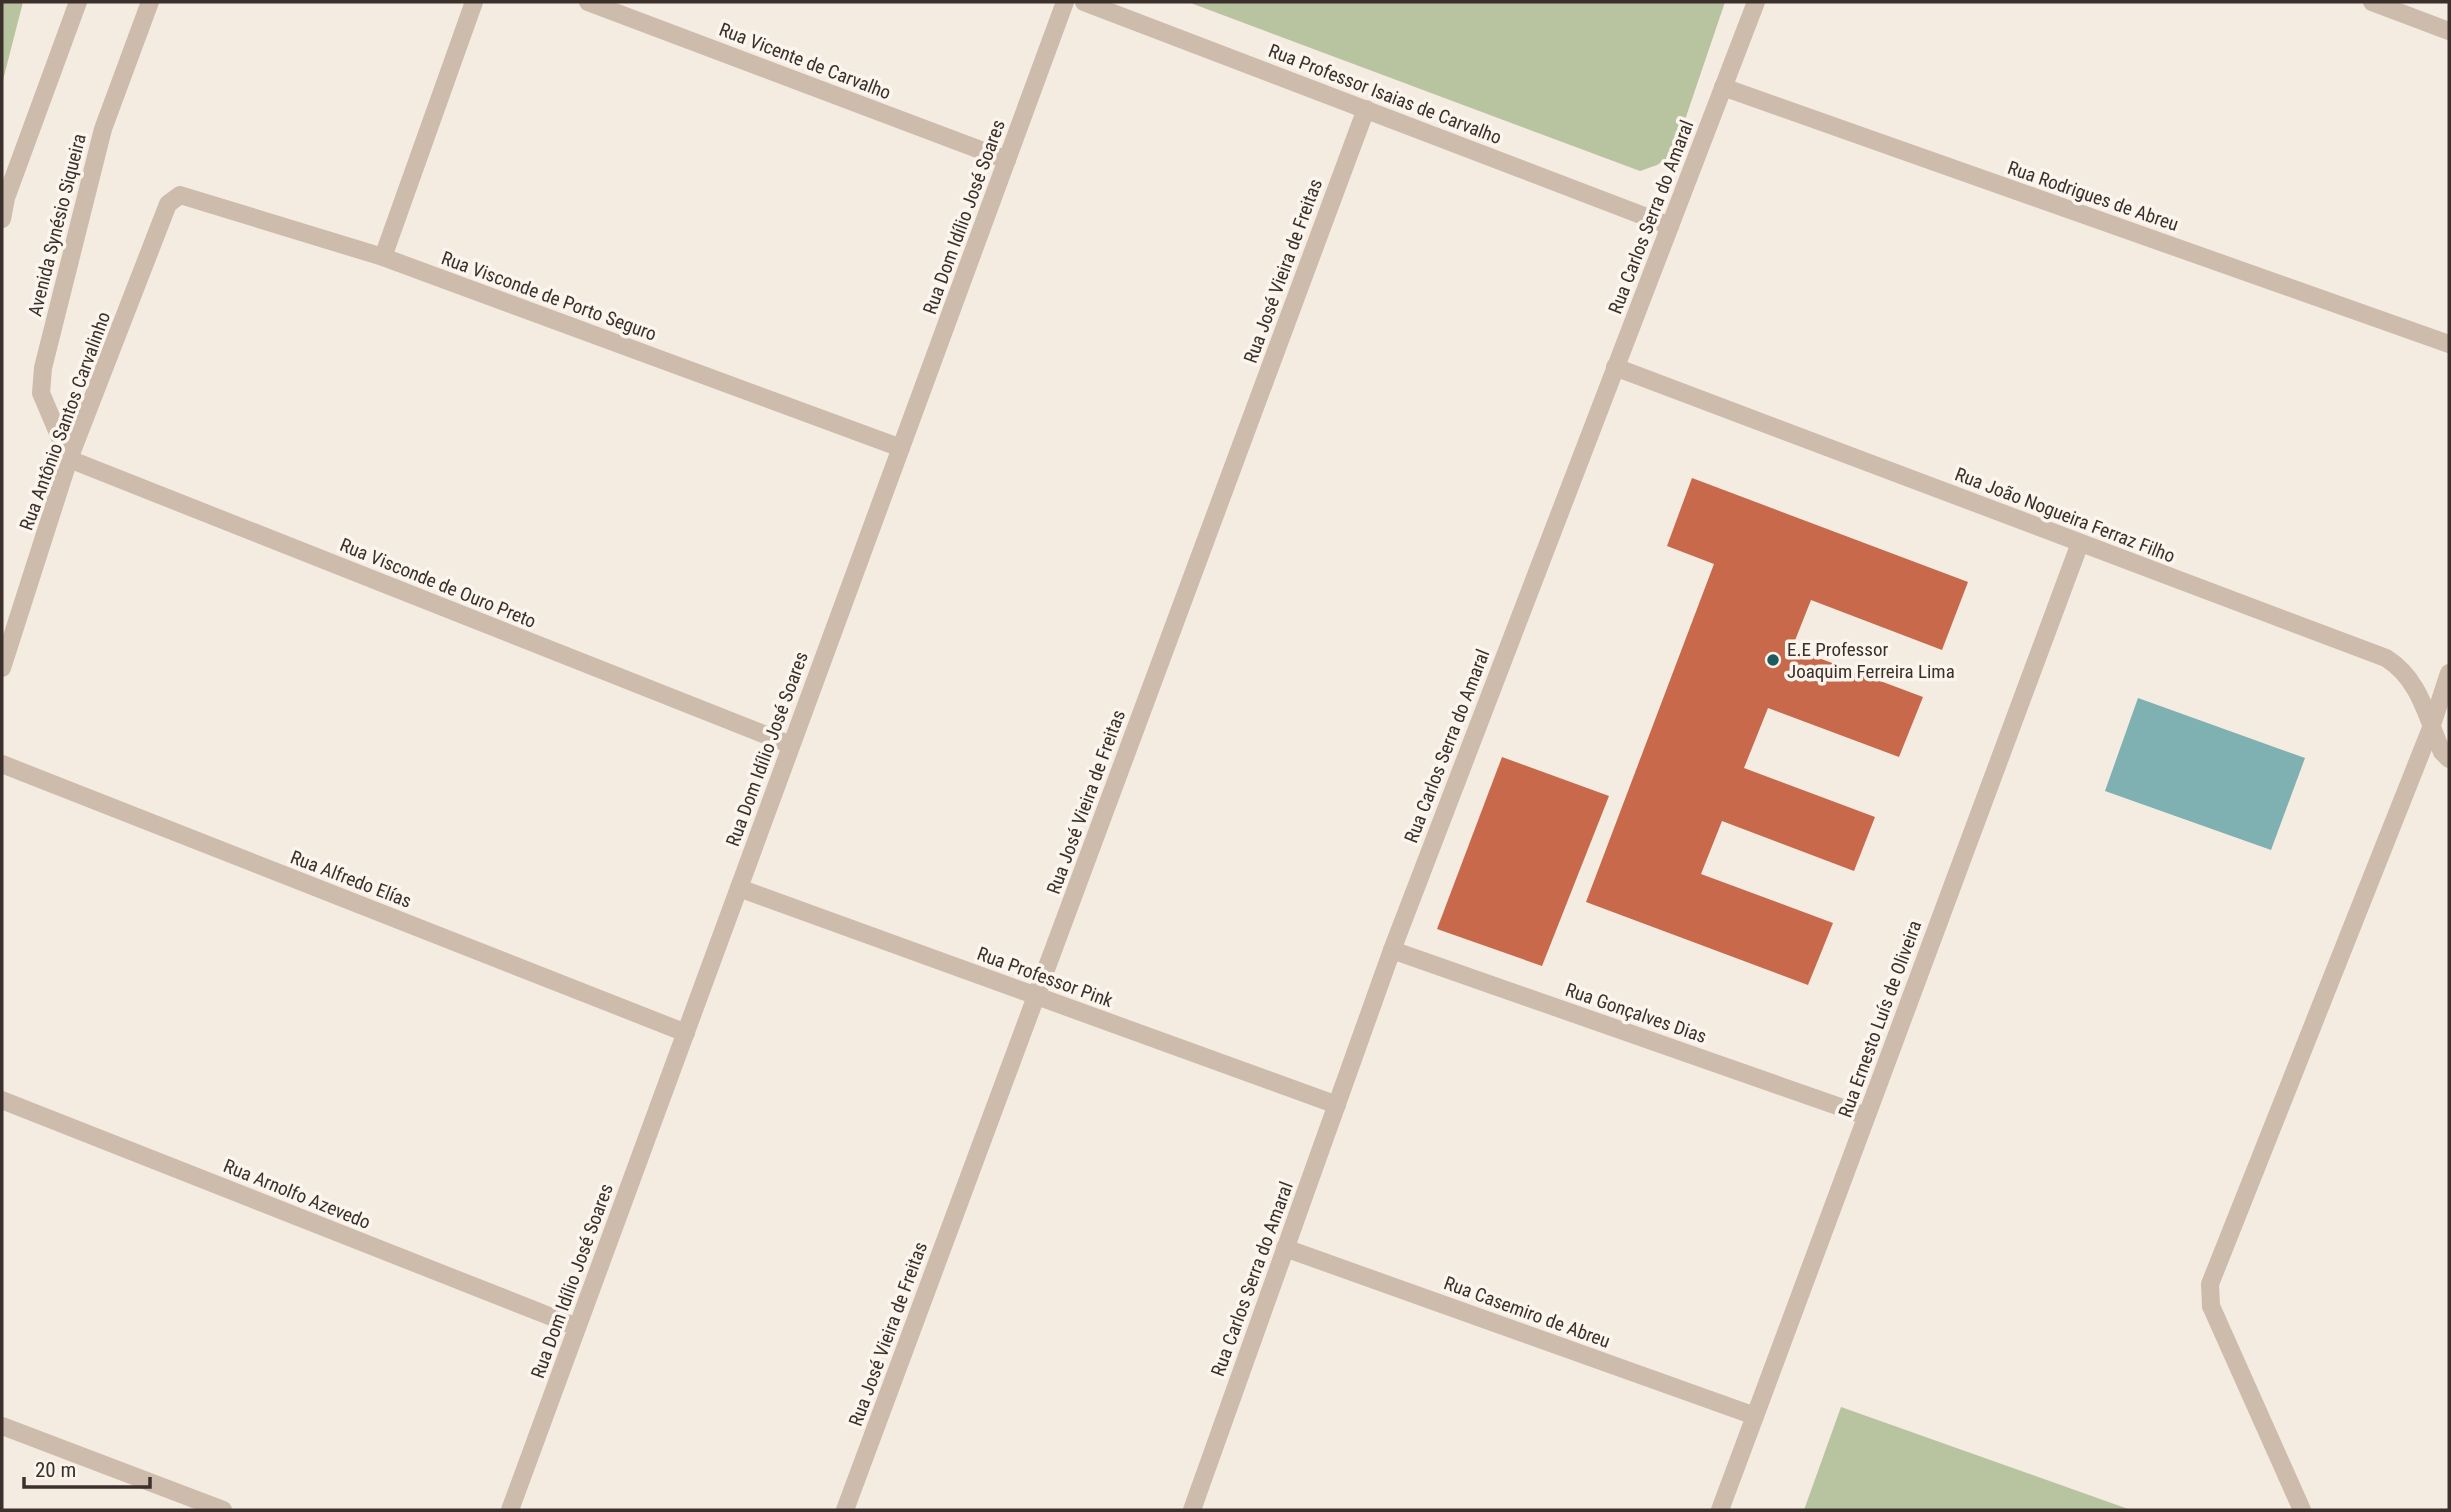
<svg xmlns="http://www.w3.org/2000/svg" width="2451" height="1512" font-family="'Roboto Condensed',sans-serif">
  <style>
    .green { fill: #b8c4a0 }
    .water { fill: #7fb0b2 }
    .building { fill: #c8694b }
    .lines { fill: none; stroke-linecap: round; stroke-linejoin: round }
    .service { stroke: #cdbbac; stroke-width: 18 }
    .minor { stroke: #cdbbac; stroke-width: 18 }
    .poi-dot { fill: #1f5a5e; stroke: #fbf5ee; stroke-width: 2.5 }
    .labels { text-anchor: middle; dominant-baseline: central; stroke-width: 7; stroke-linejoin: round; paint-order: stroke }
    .street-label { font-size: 19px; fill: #3b302b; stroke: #fbf5ee }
    .poi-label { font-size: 19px; fill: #3b302b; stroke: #fbf5ee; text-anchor: start }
  </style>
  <rect width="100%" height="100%" fill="#f4ebe1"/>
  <!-- green -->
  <g class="green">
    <path d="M2 2H23L2 84Z"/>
    <path d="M1188 2H1725L1673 155 1657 165 1640 171Z"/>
    <path d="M1841 1407 2131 1510H1804Z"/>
  </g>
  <!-- water -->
  <path class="water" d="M2138 698 2305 758 2271 850 2105 791Z"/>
  <!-- building -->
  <g class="building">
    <path d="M1692 478 1968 582 1942 650 1811 600 1792 648 1923 697 1899 757 1768 708 1744 768 1875 817 1854 871 1722 821 1701 874 1833 923 1808 985 1586 902 1714 564 1667 546Z"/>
    <path d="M1502 757 1609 796 1542 966 1437 929Z"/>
  </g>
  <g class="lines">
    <!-- service -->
    <path class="service" d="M2211 1306 2210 1284 2431 728"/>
    <!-- minor -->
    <g class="minor">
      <path d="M588 2 1007 160"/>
      <path d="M1084 2 1670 226"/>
      <path d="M2372 2 2449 31"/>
      <path d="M1723 87 2449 344"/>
      <path d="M2 219 6 198 78 2"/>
      <path d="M383 257 474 2"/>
      <path d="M1615 367 2386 658C2420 679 2427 718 2442 752L2449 759"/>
      <path d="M69 459 791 745"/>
      <path d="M69 459 41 393 43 368 103 129 150 2"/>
      <path d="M2 668 69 459 168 204 180 195 383 257 901 448"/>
      <path d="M2431 728 2449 673"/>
      <path d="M2 764 686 1033"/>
      <path d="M739 888 1337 1105"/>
      <path d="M1392 950 1866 1116"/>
      <path d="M2 1100 577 1327"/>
      <path d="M1285 1248 1755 1416"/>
      <path d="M2211 1306 2302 1510"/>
      <path d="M2 1426 223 1510"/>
      <path d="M510 1510 1065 2"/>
      <path d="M845 1510 1366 109"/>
      <path d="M1192 1510 1392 950 1756 2"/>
      <path d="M1720 1510 2080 543"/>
    </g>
  </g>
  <!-- markers -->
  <circle class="poi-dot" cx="1773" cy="660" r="7"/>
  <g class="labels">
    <!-- street labels -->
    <g class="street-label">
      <text transform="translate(805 61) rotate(21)">Rua Vicente de Carvalho</text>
      <text transform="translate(1385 94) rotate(21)">Rua Professor Isaias de Carvalho</text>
      <text transform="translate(2093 196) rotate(19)">Rua Rodrigues de Abreu</text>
      <text transform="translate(964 217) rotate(-70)">Rua Dom Idílio José Soares</text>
      <text transform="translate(1651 217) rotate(-69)">Rua Carlos Serra do Amaral</text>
      <text transform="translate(57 225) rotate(-76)">Avenida Synésio Siqueira</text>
      <text transform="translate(1283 271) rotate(-70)">Rua José Vieira de Freitas</text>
      <text transform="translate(549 296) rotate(20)">Rua Visconde de Porto Seguro</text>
      <text transform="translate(65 421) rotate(-70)">Rua Antônio Santos Carvalinho</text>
      <text transform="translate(2065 515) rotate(21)">Rua João Nogueira Ferraz Filho</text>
      <text transform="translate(438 583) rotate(22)">Rua Visconde de Ouro Preto</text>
      <text transform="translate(1447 746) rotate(-69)">Rua Carlos Serra do Amaral</text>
      <text transform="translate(767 749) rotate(-70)">Rua Dom Idílio José Soares</text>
      <text transform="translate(1086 802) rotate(-70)">Rua José Vieira de Freitas</text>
      <text transform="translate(351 879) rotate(21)">Rua Alfredo Elías</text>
      <text transform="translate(1045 977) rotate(20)">Rua Professor Pink</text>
      <text transform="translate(1636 1013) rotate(19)">Rua Gonçalves Dias</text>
      <text transform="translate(1880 1019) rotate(-70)">Rua Ernesto Luís de Oliveira</text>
      <text transform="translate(297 1194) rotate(22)">Rua Arnolfo Azevedo</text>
      <text transform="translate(1252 1279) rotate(-70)">Rua Carlos Serra do Amaral</text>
      <text transform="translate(572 1281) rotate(-70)">Rua Dom Idílio José Soares</text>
      <text transform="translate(1527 1312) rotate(20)">Rua Casemiro de Abreu</text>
      <text transform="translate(888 1334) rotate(-70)">Rua José Vieira de Freitas</text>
    </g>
    <!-- poi labels -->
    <g class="poi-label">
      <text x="1787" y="649">E.E Professor<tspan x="1787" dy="22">Joaquim Ferreira Lima</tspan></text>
    </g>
  </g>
  <!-- border -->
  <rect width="2451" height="1512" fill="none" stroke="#3b302b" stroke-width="7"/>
  <!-- scale -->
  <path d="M24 1477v10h126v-10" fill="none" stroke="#3b302b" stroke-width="3.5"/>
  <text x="35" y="1477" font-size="21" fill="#3b302b" stroke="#fbf5ee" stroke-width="5" paint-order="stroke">20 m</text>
</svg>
